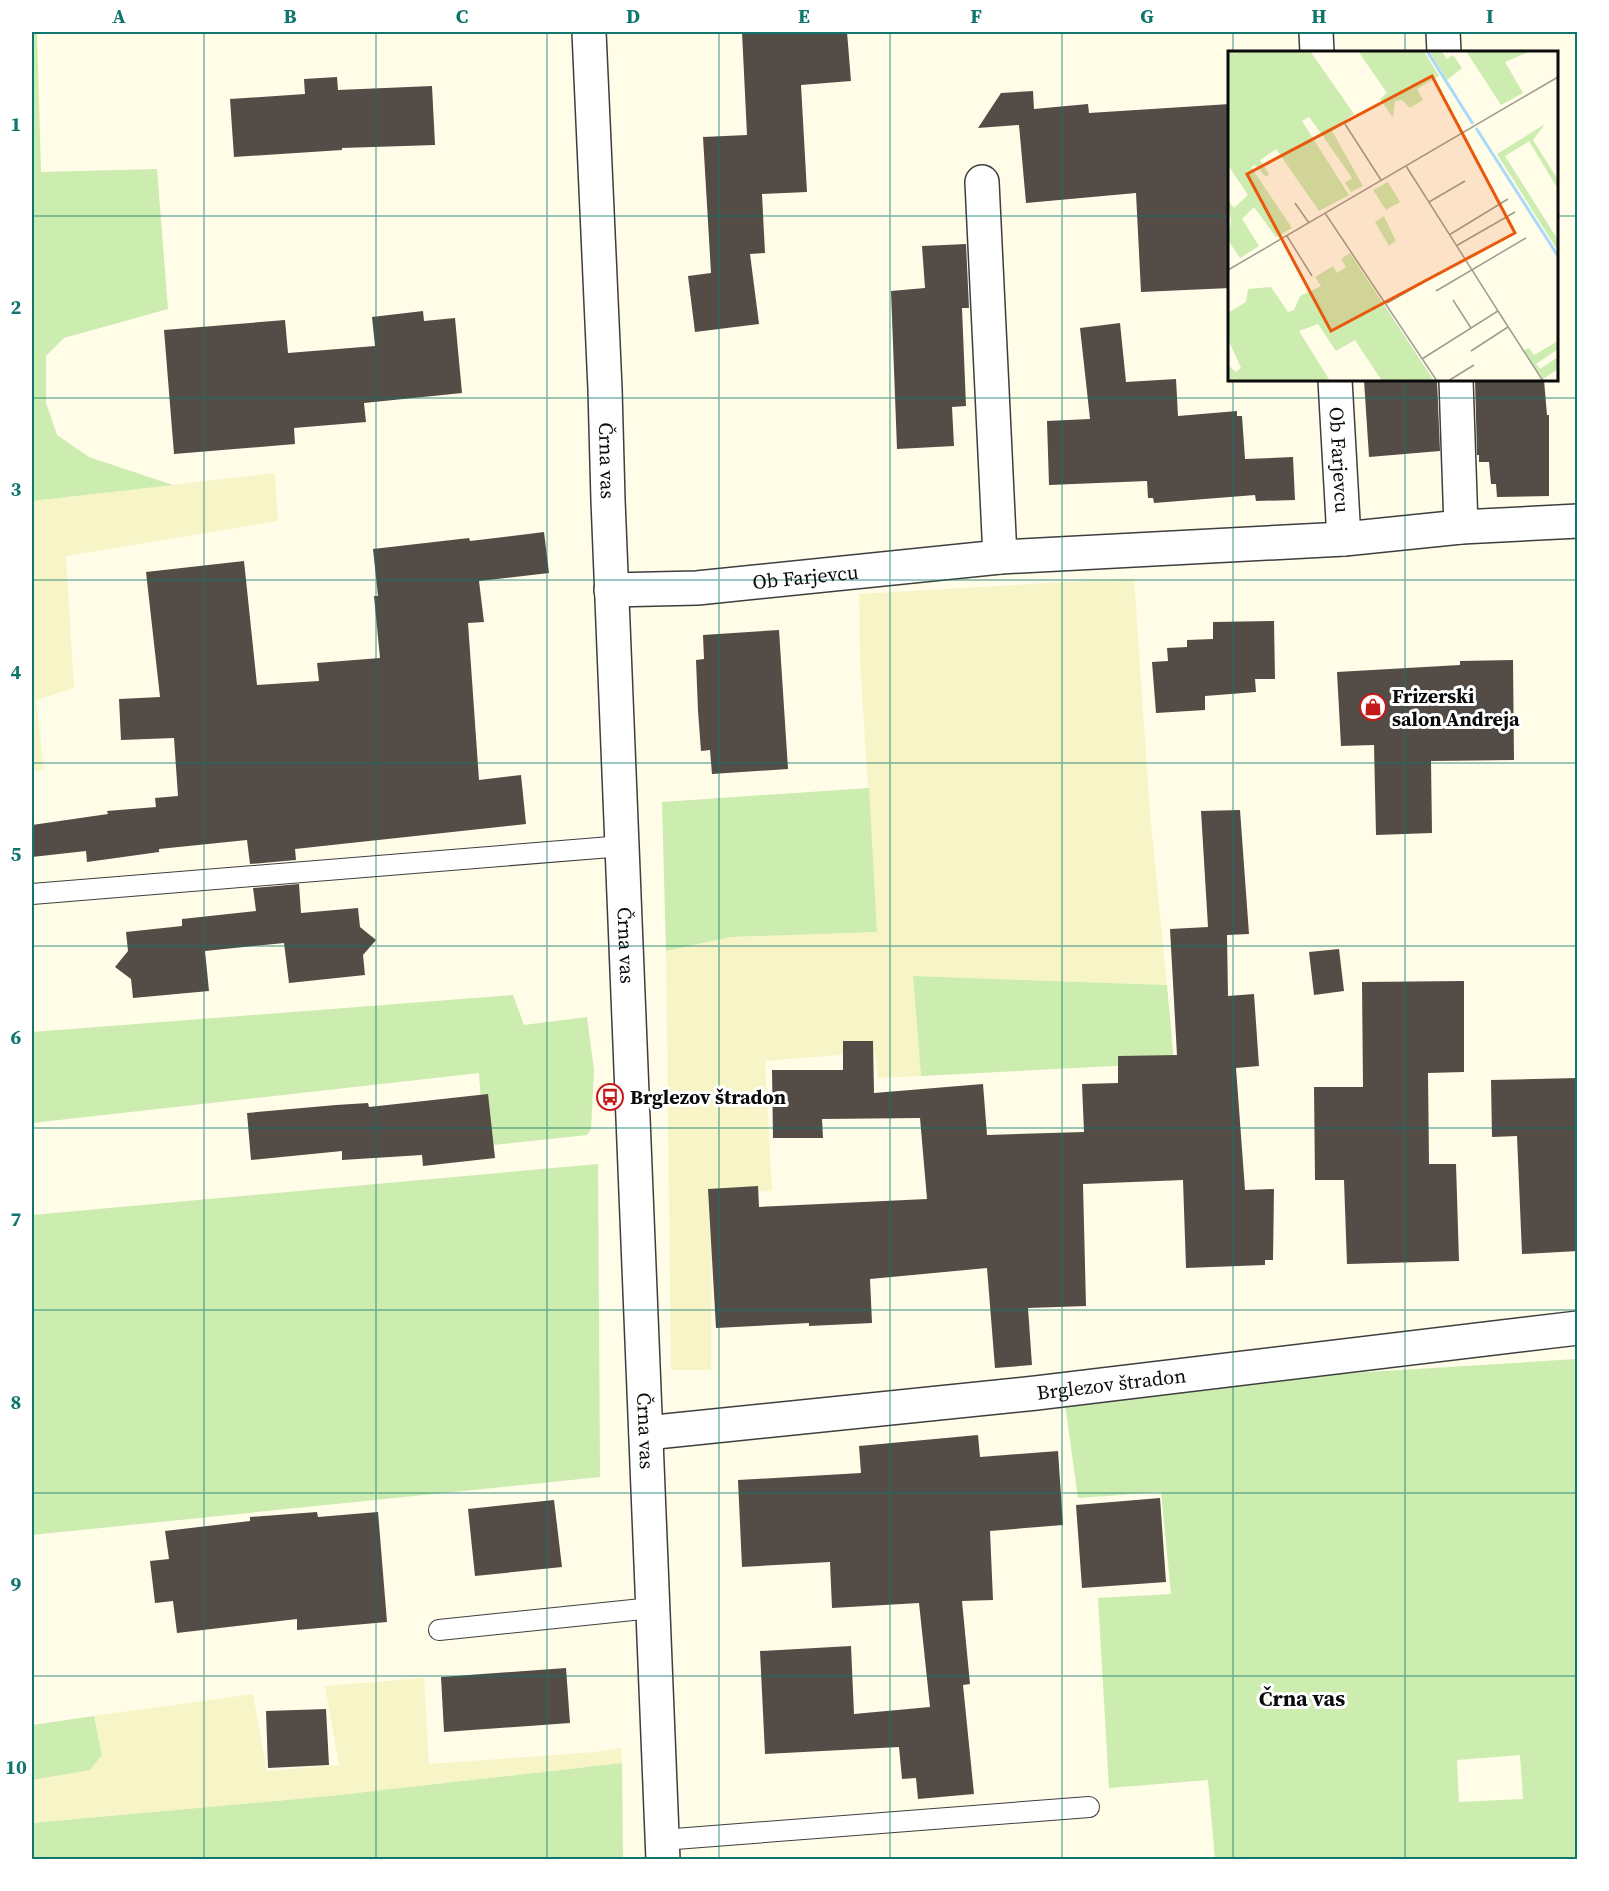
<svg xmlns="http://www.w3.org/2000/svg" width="1609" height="1891" font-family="'Source Serif 4',serif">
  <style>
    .farmland { fill: #f7f5c7 }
    .green { fill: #ccecb0; fill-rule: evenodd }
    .building { fill: #544c46 }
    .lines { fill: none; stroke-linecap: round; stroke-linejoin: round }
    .service-casing { stroke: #3e3e3e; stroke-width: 22 }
    .minor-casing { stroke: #3e3e3e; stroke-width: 36 }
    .tertiary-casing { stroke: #3e3e3e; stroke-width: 36 }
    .service { stroke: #fff; stroke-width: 20 }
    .minor { stroke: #fff; stroke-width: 33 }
    .tertiary { stroke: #fff; stroke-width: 33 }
    .grid { fill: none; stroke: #0f766e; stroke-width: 1.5; stroke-opacity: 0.55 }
    .labels { text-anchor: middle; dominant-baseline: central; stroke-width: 6; stroke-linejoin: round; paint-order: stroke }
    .street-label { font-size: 20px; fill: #0b0b0b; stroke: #fff }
    .poi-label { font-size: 20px; font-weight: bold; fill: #0b0b0b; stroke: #fff; text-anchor: start }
    .quarter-label { font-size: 22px; font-weight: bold; fill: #0b0b0b; stroke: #fff }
    .inset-river { fill: none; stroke: #a9d8fb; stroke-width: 3 }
    .inset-road { fill: none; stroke: #9d9c90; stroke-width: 1.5 }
    .view { fill: #e8590c; fill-opacity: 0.15; stroke: #e8590c; stroke-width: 3 }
    .inset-edge { fill: none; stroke: #0b0b0b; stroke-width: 3 }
    .neatline { fill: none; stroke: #0f766e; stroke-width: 2 }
    .grid-label { font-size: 20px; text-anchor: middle; font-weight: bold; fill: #0f766e }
  </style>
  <rect width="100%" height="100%" fill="#fffce8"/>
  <!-- farmland -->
  <g class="farmland">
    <path d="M275 473 278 521 66 556 74 688 36 700 44 770 32 772V501Z"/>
    <path d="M1134 578 1150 813 1167 985 913 976 921 1076 878 1078 875 1052 765 1061 772 1191 712 1192 711 1370H671L666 951 731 937 877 932 860 661 859 594Z"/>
    <path d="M424 1678 429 1764 595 1752 621 1748 622 1763 330 1796 32 1823V1780L90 1770 102 1755 94 1716 253 1694 267 1771 339 1765 325 1686Z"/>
  </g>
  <!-- green -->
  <g class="green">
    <path d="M32 32H37L41 172 157 169 168 309 64 338 46 356V403L57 435 89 457 173 485 32 501Z"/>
    <path d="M869 788 877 932 731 937 666 951 662 802Z"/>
    <path d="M913 976 1167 985 1174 1063 921 1076Z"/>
    <path d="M513 995 524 1025 587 1017 594 1070 591 1129 587 1135 484 1146 479 1073 32 1123V1032Z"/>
    <path d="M598 1164 600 1477 32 1535V1215Z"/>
    <path d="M1577 1359V1859H1215L1208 1780 1109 1788 1098 1598 1171 1594 1161 1492 1078 1498 1065 1404 1336 1374ZM1520 1755 1523 1799 1459 1802 1457 1760Z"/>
    <path d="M94 1716 102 1755 90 1770 32 1780V1725Z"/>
    <path d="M622 1763 623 1859H32V1823L330 1796Z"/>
  </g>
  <!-- building -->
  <g class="building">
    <path d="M742 32H847L851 81 801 85 807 192 762 194 765 253 750 254 759 324 695 332 688 276 711 273 703 137 747 135Z"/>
    <path d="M337 77 338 90 432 86 435 145 342 148V150L234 157 230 99 305 94 304 79Z"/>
    <path d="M1033 91 1034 109 1088 104 1089 113 1230 104V288L1141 292 1136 193 1026 203 1019 125 978 128 1001 93Z"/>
    <path d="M966 244 969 308H962L966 406 952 407 954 446 897 449 891 291 925 288 922 246Z"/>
    <path d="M423 311 424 321 455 318 462 393 364 403 366 422 294 428 295 444 174 454 164 330 285 320 288 353 375 346 372 317Z"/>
    <path d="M1120 323 1126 382 1176 379 1178 416 1237 411V416H1242L1245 459 1293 457 1295 500 1256 501 1255 495 1154 503 1153 498H1148L1147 481 1049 485 1047 421 1090 419 1080 328Z"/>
    <path d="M1364 380H1437L1440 451 1369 457Z"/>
    <path d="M1475 380H1544L1547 415H1549V496L1497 497 1496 484H1491L1489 462H1479V455H1477Z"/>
    <path d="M544 532 549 573 479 581 484 622 468 623 479 780 521 775 526 824 295 849 296 860 250 864 247 840 159 849V852L87 862 86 851 32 857V825L108 814 107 811 156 807 155 798 178 796 174 738 121 740 119 699 160 697 146 572 244 561 257 685 319 681 317 663 380 658 374 596H378L373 549 469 538 470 541Z"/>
    <path d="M1274 621 1275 679H1255L1256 692 1205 696V710L1156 713 1152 662 1168 661 1167 648 1187 647V640L1213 639V622Z"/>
    <path d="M779 630 788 769 712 774 710 750 701 751 698 711 696 660 704 659 703 635Z"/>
    <path d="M1513 660 1514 760 1431 761 1432 833 1376 835 1374 745 1341 746 1337 672 1460 665V661Z"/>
    <path d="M1240 810 1249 934 1227 935 1228 996 1254 994 1259 1066 1236 1068 1245 1190 1274 1189 1273 1260H1265V1265L1186 1268 1183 1180 1083 1184 1086 1306 1028 1308 1032 1365 995 1368 987 1268 870 1279 872 1323 809 1326V1323L716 1328 708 1189 758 1186 759 1207 927 1199 920 1118 822 1119 823 1138H773L772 1070H843V1041H873L874 1093 983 1084 987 1135 1084 1132 1082 1084 1118 1083V1056L1177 1055 1170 929 1208 927 1201 811Z"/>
    <path d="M299 884 301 913 358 908 360 927 376 940 363 955 365 975 289 983 284 943 205 951 209 991 133 998 131 979 115 967 128 951 126 932 182 926V919L256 911 253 888Z"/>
    <path d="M1339 949 1344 991 1314 995 1309 952Z"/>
    <path d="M1464 981V1072L1428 1073 1429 1164H1456L1459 1261 1347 1264 1344 1180H1315L1314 1087H1363L1362 982Z"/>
    <path d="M1578 1078V1251L1522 1254 1517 1136 1492 1137 1491 1080Z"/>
    <path d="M488 1094 495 1158 423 1166 422 1155 342 1160V1151L251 1160 247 1113 336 1105 368 1103 369 1107Z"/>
    <path d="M978 1435 980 1457 1058 1451 1063 1525 990 1531 993 1600 962 1601 970 1684 963 1685 974 1794 918 1799 916 1778 902 1779 899 1747 765 1754 760 1651 851 1646 854 1714 930 1707 919 1603 832 1608 830 1562 742 1567 738 1480 861 1473 859 1446Z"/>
    <path d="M1160 1498 1166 1582 1082 1588 1076 1505Z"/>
    <path d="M554 1500 562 1567 475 1576 468 1509Z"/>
    <path d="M317 1512 318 1517 378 1512 387 1622 297 1630V1619L177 1633 173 1601 155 1603 150 1561 169 1559 165 1531 250 1521V1517Z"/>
    <path d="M566 1668 570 1723 444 1732 441 1677Z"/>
    <path d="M326 1709 329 1765 268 1768 266 1711Z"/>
  </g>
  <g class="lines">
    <defs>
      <g id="service">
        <path d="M32 894 623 846"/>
        <path d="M439 1630 652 1608"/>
        <path d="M662 1840 1089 1807"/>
      </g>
      <g id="minor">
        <path d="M1316 32 1317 52"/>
        <path d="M1443 32 1444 52"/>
        <path d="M982 182 1000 557"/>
        <path id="s1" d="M1335 380 1344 539"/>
        <path d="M1456 380 1461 527"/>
        <path id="s2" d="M611 590 697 588 1000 557 1344 539 1461 527 1578 521"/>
        <path id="s3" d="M646 1433 1036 1393 1578 1328"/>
      </g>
      <g id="tertiary">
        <path id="s4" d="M589 32 605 389 608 500 663 1860"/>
      </g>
    </defs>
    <!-- service casing -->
    <use href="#service" class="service-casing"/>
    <!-- minor casing -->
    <use href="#minor" class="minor-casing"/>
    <!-- tertiary casing -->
    <use href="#tertiary" class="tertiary-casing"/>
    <!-- service -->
    <use href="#service" class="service"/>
    <!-- minor -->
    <use href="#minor" class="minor"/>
    <!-- tertiary -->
    <use href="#tertiary" class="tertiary"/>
  </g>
  <!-- grid -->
  <path class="grid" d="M204 32V1860M376 32V1860M547 32V1860M719 32V1860M890 32V1860M1062 32V1860M1233 32V52M1405 32V52M32 216H1230M1556 216H1578M1233 380V1860M1405 380V1860M32 398H1578M32 580H1578M32 763H1578M32 946H1578M32 1128H1578M32 1310H1578M32 1493H1578M32 1676H1578"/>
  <!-- icons -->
  <defs>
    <symbol id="shop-ring" viewBox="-11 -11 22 22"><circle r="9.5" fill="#fff" stroke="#c41a19" stroke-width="1.5"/><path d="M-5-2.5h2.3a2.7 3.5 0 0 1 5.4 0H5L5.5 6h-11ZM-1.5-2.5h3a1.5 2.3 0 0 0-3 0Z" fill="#c41a19"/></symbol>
    <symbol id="bus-ring" viewBox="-11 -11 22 22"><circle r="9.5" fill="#fff" stroke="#c41a19" stroke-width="1.5"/><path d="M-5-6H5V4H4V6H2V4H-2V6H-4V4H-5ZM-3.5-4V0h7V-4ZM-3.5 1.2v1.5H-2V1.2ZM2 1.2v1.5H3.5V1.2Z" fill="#c41a19"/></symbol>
  </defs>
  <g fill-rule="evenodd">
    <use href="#shop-ring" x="1358" y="692" width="30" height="30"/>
    <use href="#bus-ring" x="595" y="1082" width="30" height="30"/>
  </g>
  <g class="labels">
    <!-- street labels -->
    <g class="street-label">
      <text stroke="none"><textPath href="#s1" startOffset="80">Ob Farjevcu</textPath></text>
      <text stroke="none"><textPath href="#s4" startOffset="429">Črna vas</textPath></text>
      <text stroke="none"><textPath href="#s2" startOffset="195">Ob Farjevcu</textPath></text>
      <text stroke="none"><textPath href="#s4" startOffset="914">Črna vas</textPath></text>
      <text stroke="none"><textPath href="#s3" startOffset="468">Brglezov štradon</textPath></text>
      <text stroke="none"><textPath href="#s4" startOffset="1400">Črna vas</textPath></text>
    </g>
    <!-- poi labels -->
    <g class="poi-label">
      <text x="1392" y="696">Frizerski<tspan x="1392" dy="23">salon Andreja</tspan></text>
      <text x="630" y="1097">Brglezov štradon</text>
    </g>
    <!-- quarter labels -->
    <g class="quarter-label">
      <text x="1302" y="1698">Črna vas</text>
    </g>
  </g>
  <!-- overview -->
  <g transform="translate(1228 51)">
    <rect width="330" height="330" fill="#fffce8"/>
    <path d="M0 0H82L126 63 103 78 135 135 123 141 117 132 124 127 92 81 81 66 74 70 121 144 91 160 48 98 32 109 41 123 38 126 27 114 23 116 64 177 48 186 26 156 14 168 31 195 12 207 0 189 3 170 0 150 6 157 20 144 0 114ZM130 0H196L211 25 189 38 195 49 182 57 174 49 167 50 165 67 152 48 159 42ZM201 0H213L219 8 225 4 234 17 219 29ZM238 0H303L277 11 295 42 273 54ZM317 73 305 89 330 129V138L301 90 277 105 330 189V200L269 103ZM160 131 172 151 158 159 145 139ZM156 165 168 190 161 195 147 171ZM122 202 206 330H154L127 289 108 300 90 273 71 280 102 330H0V314L8 321 13 317 0 288V262L18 251 20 238 43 236 60 261 66 259 72 245 93 235 87 226 105 215 109 222 118 216 113 208ZM330 290V298L308 313 312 318 330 306V318L315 328 296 299 301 297 306 304Z" fill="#ccecb0"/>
    <path class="inset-river" d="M199 0 245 73M248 77 330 205"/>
    <path class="inset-road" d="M117 73 153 129M178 115 270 260 194 308M201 151 237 130M67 152 81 172M97 162 209 330M221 184 280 148M59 185 84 225M228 195 287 161M0 219 330 26M208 240 298 187M225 249 243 277M159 252 196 231M270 260 315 330M243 300 280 276M220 330 246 314"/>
    <path class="view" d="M204 25 287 182 103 280 19 123Z"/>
    <rect width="330" height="330" class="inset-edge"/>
  </g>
  <!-- border -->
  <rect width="1609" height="1891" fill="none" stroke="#ffffff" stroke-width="66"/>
  <rect x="33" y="33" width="1543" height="1825" class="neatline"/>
  <g class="grid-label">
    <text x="119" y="23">A</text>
    <text x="290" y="23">B</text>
    <text x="462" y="23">C</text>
    <text x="633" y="23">D</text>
    <text x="804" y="23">E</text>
    <text x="976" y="23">F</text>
    <text x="1147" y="23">G</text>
    <text x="1319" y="23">H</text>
    <text x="1490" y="23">I</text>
    <text x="16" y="131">1</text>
    <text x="16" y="314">2</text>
    <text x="16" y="496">3</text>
    <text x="16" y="679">4</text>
    <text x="16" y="861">5</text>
    <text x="16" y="1044">6</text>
    <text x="16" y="1226">7</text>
    <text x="16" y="1409">8</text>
    <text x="16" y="1591">9</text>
    <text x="16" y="1774">10</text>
  </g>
</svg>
